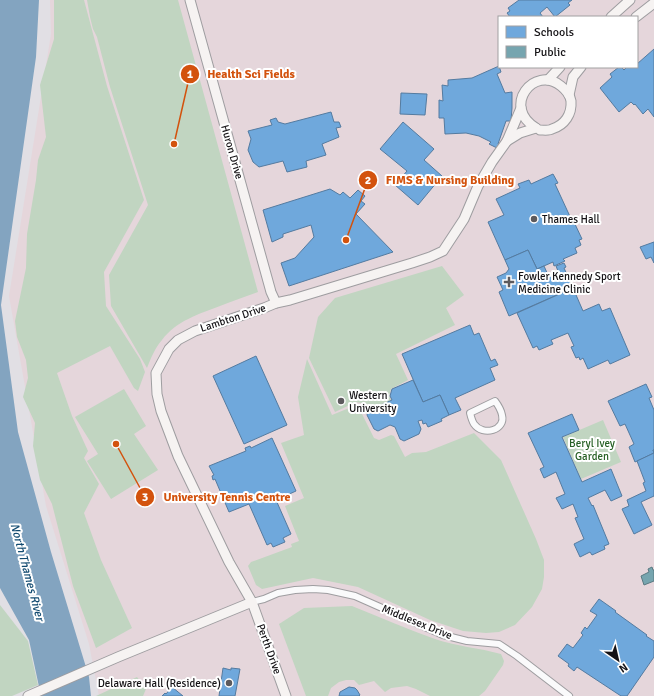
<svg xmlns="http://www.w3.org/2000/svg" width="654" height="696" font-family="Signika,sans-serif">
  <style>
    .education { fill: #e5d6db; fill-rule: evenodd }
    .green { fill: #c1d5c1 }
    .water { fill: #83a4c0 }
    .schools { fill: #6fa8dc; stroke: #547ba0 }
    .public { fill: #76a5af; stroke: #597981 }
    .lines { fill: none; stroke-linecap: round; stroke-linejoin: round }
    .street-casing { stroke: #9e9da0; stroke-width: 8 }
    .secondary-casing { stroke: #9e9da0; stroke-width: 11 }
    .street { stroke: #fafafb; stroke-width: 6 }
    .secondary { stroke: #f6f3f2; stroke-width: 9 }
    .poi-dot { fill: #5c5a5d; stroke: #fff; stroke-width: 1.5 }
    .labels { text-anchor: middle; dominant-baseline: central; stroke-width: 4; stroke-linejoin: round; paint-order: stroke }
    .street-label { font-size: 11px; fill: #141215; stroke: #fff }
    .poi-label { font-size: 11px; fill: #141215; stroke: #fff; text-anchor: start }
    .park-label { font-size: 11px; fill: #286026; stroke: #fff }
    .water-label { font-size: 12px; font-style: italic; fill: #114a70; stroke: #fff }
    .leader { fill: none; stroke: #d3520d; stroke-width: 1.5 }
    .callout-dot { fill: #d3520d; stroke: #fff; stroke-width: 1.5 }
    .mark-label { font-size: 12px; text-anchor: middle; font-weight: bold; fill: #fff }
    .callout-label { font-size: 12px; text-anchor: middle; font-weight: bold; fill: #d3520d; stroke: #fff; stroke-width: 4; stroke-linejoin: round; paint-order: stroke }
  </style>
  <rect width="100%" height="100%" fill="#e1dfe4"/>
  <!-- education -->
  <path class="education" d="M50 0H654V696H99L89 644 46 506 9 296 51 34ZM499 17H637V67H499Z"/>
  <!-- green -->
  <g class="green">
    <path d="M54 0H84L107 86 144 200 104 272 106 306 140 359 145 372 138 391 134 388 110 346 57 373 72 416 88 451 84 458 99 484 84 513 101 560 132 628 96 648 73 586 52 504 40 480 33 446 35 423 23 397 28 378 26 360 17 337 15 321 26 268 27 234 36 180 38 160 46 137 40 85 54 39Z"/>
    <path d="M87 0H178L258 292C245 297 233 301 220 306 199 314 176 321 162 340 155 348 151 358 147 368L111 306 109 275 148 205 110 87 97 37 93 29 90 17Z"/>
    <path d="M442 266 464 295 446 308 455 325 396 354 408 380 391 389 389 396 391 400 377 406 356 402 335 412 309 358 318 317 335 298Z"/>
    <path d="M307 359 332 415 354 406 358 413 362 414 374 438 379 440 391 435 394 436 405 457 412 453 426 452 474 433 501 460 536 539 544 560V577L542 589 532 607 515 625 499 632 486 633 463 631 430 620 358 587 313 578 262 589 256 585 248 566 251 562 292 547 291 544 299 541 285 506 304 498 281 443 304 435 298 397Z"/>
    <path d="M124 389 146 426 134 434 158 470 111 499 87 461 98 454 75 417Z"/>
    <path d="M603 420 621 462 581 479 563 437Z"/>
    <path d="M0 605 28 641 38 685 12 696H0Z"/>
    <path d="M352 606C380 617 407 629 435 639 456 646 479 648 501 654L504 661 503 665 485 691 479 696H430L416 689 407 686 391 688 385 692 374 681 359 685 354 680H346L339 682 331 688 328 696H306L279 624 304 608Z"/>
    <path d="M137 677 146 689 143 696H96Z"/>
  </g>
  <!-- water -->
  <path class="water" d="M0 0H39L36 57 1 305 18 432 51 552 89 677 91 696H41L29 640 0 588Z"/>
  <!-- schools -->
  <g class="schools">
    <path d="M519 0H572L568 3 570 5 555 17 547 7 540 13 543 17H510L507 13 510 11 508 8Z"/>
    <path d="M654 49V117L648 109 643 114 635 104 634 105 631 102 619 112 600 88 612 77 610 74 619 67H621L624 70 627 67H637V64Z"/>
    <path d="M499 66 501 72 497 74 505 93 512 92V108L511 121H506L498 144H501L499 149 489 144 491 142 479 136 466 133 445 134 444 118H439V100L443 101 442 85 448 86V80L472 78Z"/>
    <path d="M401 93 427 94 425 115 400 114Z"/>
    <path d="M331 112 334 122H339L341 127 336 128 339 137 322 144 326 155 306 161 307 167 287 172 283 161 259 167 253 162 248 150 251 139 248 131 272 125 270 120 276 118 278 122 285 124Z"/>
    <path d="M403 122 434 149 424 160 442 176 418 205 395 185 407 171 380 149Z"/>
    <path d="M553 174 558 183 555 184 573 223 574 222 582 239 579 240 581 245 575 248 577 253 563 259 565 261 554 266 553 262 537 269 528 250 505 260 488 222 504 215 496 199 520 188 518 184 529 180 531 184Z"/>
    <path d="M330 189 340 195 343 192 350 198 358 190 365 196 361 201 365 204 356 214 393 252 289 286 281 263 295 258 314 237 311 225 283 234V237L272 242 263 210Z"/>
    <path d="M654 242V263L651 257 646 259 640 247Z"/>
    <path d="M528 250 537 269 544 266 548 275 558 271 556 266 564 263 566 267 564 268 573 288 509 316 499 292 503 290 497 277 506 273 509 269 505 260Z"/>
    <path d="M573 288 583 311 599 304 602 311 610 308 630 355 610 364 608 360 588 369 583 358 580 360 579 357 576 358 571 347 574 346 568 333 551 340 553 344 539 350 537 346 533 348 517 313Z"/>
    <path d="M470 325 474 335 479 333 491 361 495 359 498 365 490 368 495 380 455 398 461 410 449 415 440 395 423 402 402 354Z"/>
    <path d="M256 356 287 425 244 444 213 376Z"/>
    <path d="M413 380 423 402 440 395 449 415 441 419 442 421 428 427 426 423 423 424 422 420 418 421 421 429 419 434 404 441 400 439 395 427 390 425 378 431 374 429 367 415 368 411 392 400 390 396 392 389Z"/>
    <path d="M646 384 652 397 649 398 654 410V450H653L654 453 635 462 629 447 634 444 625 424 620 426 608 401Z"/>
    <path d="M572 414 579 430 562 437 582 482 611 469 622 496 611 501 605 490 588 498 592 506 593 505 609 544 604 546 605 549 592 555 590 552 580 557 574 544 584 539 575 518 578 517 573 504 562 509 556 498 565 494 556 472 544 478 540 469 544 467 528 433Z"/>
    <path d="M272 438 296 491 276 500 291 534 283 538 285 542 273 547 271 543 267 545 249 504 229 512 215 479 213 480 212 476 214 475 209 466 246 451 245 448 250 446 251 448Z"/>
    <path d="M653 450H654V496L641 502 652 525 634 534 622 509 629 506 627 500 646 491 643 483 645 482 637 461 654 453Z"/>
    <path d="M599 599 616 611 615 612 647 635 646 636 654 641V657L627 696H621L577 667 574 671 568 666 569 664 558 656 567 644 573 648 583 635 581 633 585 627 587 629 597 615 590 611Z"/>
    <path d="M223 668 231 670V668L240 669 235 696H219Z"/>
    <path d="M172 687 183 696H162L165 693 166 694Z"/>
    <path d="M349 687 355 688 357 690 360 695 359 696H339L340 692Z"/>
  </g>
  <!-- public -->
  <path class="public" d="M652 567 653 570H654V581L644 585 641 576 649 572 648 569Z"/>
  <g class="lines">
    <defs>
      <g id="street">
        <path d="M495 401C498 405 501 410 502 415 506 430 483 437 474 424 472 421 471 417 470 413Z"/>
        <path d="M252 602 264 599 278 593 295 590 313 589 328 590 355 596 443 635 467 641 499 644 517 656 569 696"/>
      </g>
      <g id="secondary">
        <path d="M190 0 271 292 276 303"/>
        <path d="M611 17 630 0"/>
        <path d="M636 17 654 3"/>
        <path d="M548 80 560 67"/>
        <path d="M569 95 573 77 581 67"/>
        <path d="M536 128C501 107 534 64 561 86 566 90 570 95 571 101 572 114 565 125 552 129 549 131 544 130 540 130"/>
        <path d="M507 141 521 108"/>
        <path d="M28 696 118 657 252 602"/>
        <path d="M286 696 252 602 229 562 178 456 161 411 157 394 156 373 169 349 178 340 195 331 264 308 276 303 290 300 412 263 430 257 443 251 464 219 478 186 492 162 507 141 520 133 536 128"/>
      </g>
    </defs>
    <!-- street casing -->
    <use href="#street" class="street-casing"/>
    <!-- secondary casing -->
    <use href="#secondary" class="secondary-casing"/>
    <!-- street -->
    <use href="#street" class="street"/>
    <!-- secondary -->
    <use href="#secondary" class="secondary"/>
  </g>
  <!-- markers -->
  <g class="poi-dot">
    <circle cx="534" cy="219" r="4"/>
    <path d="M507 276h4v4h4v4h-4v4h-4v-4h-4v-4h4z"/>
    <circle cx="341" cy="401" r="4"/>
    <circle cx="229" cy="683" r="4"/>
  </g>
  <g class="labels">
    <!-- street labels -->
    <g class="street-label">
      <text transform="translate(232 152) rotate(74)">Huron Drive</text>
      <text transform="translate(233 318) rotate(-18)">Lambton Drive</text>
      <text transform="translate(417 622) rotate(22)">Middlesex Drive</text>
      <text transform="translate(269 649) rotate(70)">Perth Drive</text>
    </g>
    <!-- poi labels -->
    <g class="poi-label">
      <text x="542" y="219">Thames Hall</text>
      <text x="518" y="276">Fowler Kennedy Sport<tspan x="518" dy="13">Medicine Clinic</tspan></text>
      <text x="349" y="395">Western<tspan x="349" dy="13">University</tspan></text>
      <text x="221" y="683" text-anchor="end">Delaware Hall (Residence)</text>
    </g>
    <!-- park labels -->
    <g class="park-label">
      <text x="592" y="443">Beryl Ivey<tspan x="592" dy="13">Garden</tspan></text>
    </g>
    <!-- water labels -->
    <g class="water-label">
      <text transform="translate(27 572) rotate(75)">North Thames River</text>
    </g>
  </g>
  <!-- callouts -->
  <path class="leader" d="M174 144L190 74M346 240L368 180M116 444L145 497"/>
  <g class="callout-dot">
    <circle cx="174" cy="144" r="4"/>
    <circle cx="346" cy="240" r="4"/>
    <circle cx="116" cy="444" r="4"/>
    <circle cx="190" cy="74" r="10"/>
    <circle cx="368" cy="180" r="10"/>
    <circle cx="145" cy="497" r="10"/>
  </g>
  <g class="mark-label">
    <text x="190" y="78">1</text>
    <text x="368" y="184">2</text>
    <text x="145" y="501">3</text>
  </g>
  <g class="callout-label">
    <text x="251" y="78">Health Sci Fields</text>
    <text x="450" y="184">FIMS &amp; Nursing Building</text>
    <text x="227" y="501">University Tennis Centre</text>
  </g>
  <!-- legend -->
  <rect x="498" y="16" width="140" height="52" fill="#ffffff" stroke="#a1a0a1"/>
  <rect x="506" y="26" width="20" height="12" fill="#6fa8dc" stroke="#a1a0a1"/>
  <text x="534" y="36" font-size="12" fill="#141215">Schools</text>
  <rect x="506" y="46" width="20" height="12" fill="#76a5af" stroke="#a1a0a1"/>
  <text x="534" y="56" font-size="12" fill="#141215">Public</text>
  <!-- north arrow -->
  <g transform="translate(618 660) rotate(146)" stroke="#ffffff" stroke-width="3" paint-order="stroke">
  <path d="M0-3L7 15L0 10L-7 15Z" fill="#141215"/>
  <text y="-6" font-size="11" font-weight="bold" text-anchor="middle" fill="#141215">N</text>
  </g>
</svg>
